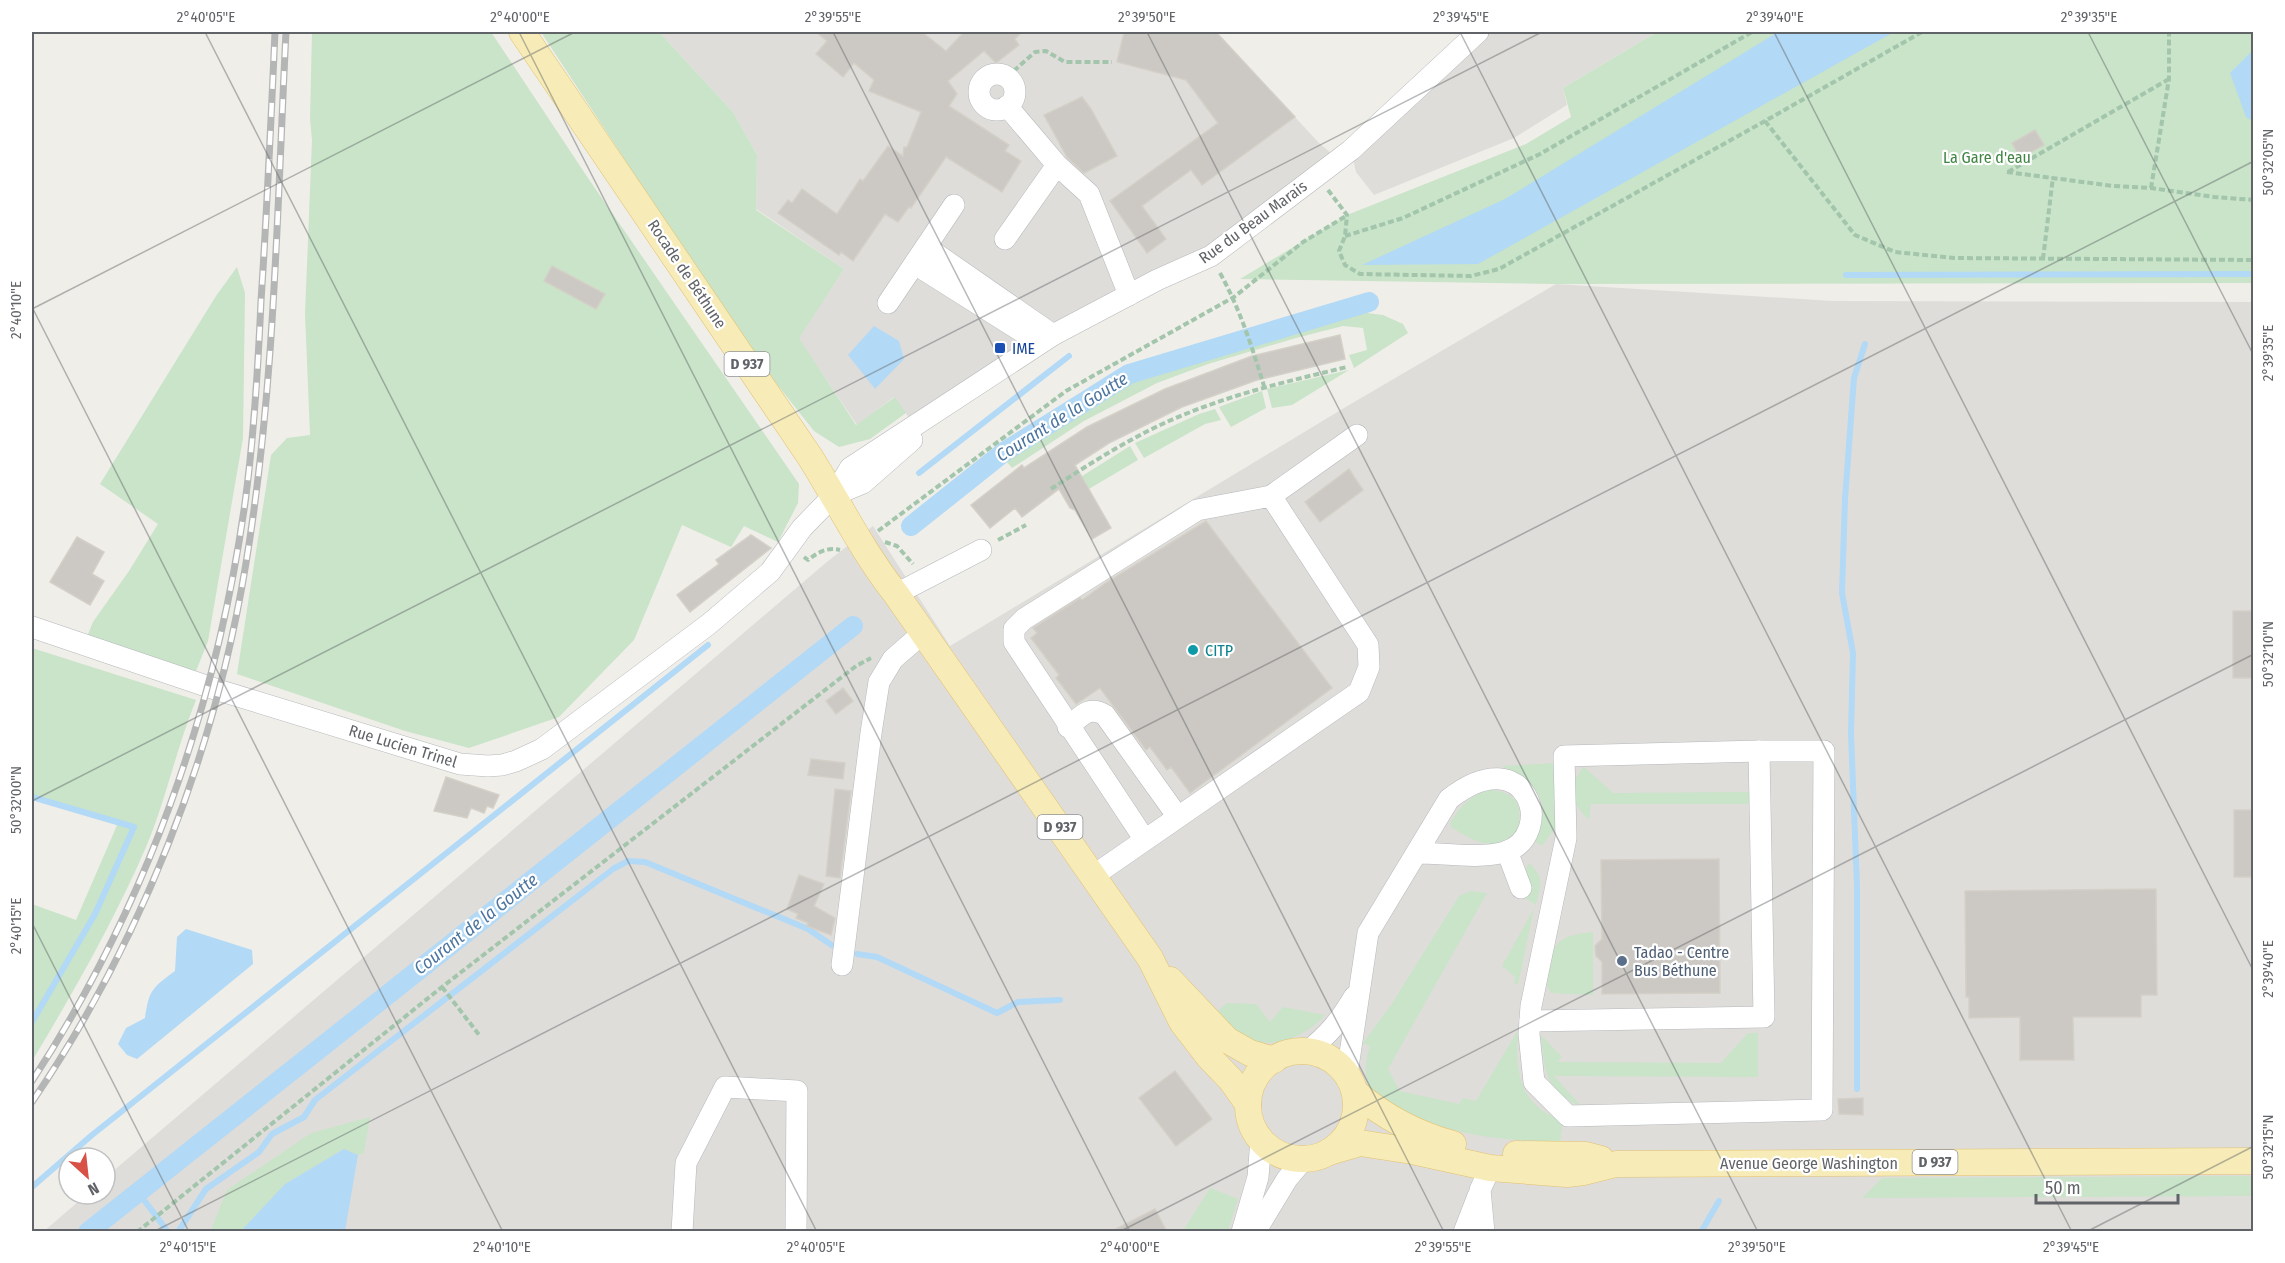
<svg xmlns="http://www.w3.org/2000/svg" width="2285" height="1263" font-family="'Fira Sans Condensed',sans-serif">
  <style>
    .industrial { fill: #dfddda }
    .green { fill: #c9e4c8 }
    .water { fill: #b2d9f6 }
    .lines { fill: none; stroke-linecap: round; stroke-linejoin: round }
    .stream { stroke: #b2d9f6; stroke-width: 6 }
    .canal { stroke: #b2d9f6; stroke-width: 20 }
    .building { fill: #ccc9c5; stroke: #d4d0c7; stroke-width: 1.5 }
    .minor-casing { stroke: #b5b8bb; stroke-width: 22 }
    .major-casing { stroke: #e3c16e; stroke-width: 27 }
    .path { stroke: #a2c5ac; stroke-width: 4; stroke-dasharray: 6 3; stroke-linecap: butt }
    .minor { stroke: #fff; stroke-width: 21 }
    .major { stroke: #f7ecb7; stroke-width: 26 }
    .rail-casing { stroke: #b4b5b5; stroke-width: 7 }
    .rail { stroke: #fff; stroke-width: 4.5; stroke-dasharray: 14; stroke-linecap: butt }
    .ticks { fill: none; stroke: #606367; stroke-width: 1.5; stroke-opacity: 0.45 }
    .transit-dot { fill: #1a4fb4; stroke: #fff; stroke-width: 2 }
    .culture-dot { fill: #0f9aa8; stroke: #fff; stroke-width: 2 }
    .service-dot { fill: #5c6f8a; stroke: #fff; stroke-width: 2 }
    .labels { text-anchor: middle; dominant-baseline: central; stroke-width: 4.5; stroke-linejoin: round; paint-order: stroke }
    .shield { fill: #fff; stroke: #909295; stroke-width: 1.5 }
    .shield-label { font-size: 15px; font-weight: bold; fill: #606367 }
    .park-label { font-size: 16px; fill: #418543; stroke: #fff }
    .street-label { font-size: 16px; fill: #606367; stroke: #fff }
    .transit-label { font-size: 16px; fill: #164399; stroke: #fff; text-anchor: start }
    .culture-label { font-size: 16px; fill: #0d838f; stroke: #fff; text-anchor: start }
    .service-label { font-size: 16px; fill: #4e5e75; stroke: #fff; text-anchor: start }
    .water-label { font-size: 18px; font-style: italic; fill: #4c759f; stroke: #fff }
    .neatline { fill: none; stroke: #606367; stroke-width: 2 }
    .ticks-label { font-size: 15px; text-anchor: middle; fill: #606367 }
  </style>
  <rect width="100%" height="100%" fill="#f0eee9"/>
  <!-- industrial -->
  <g class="industrial">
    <path d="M659 32H1216L1319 143 1338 159 1275 209 915 426 894 397 857 425 798 338 844 269 756 209 757 155 733 112Z"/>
    <path d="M1478 32H1657L1563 88 1567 105 1514 138 1374 195 1356 172 1351 150Z"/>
    <path d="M1556 284 1833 301 2253 302V1231L43 1232 87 1194H105V1178L828 561 873 526 950 646 1344 408Z"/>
  </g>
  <!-- green -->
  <g class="green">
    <path d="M312 32H491L590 181 799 484 798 503 778 542 744 526 731 547 682 525 634 640 559 717 469 748 405 731 237 674 271 455 287 438 310 435 305 314 312 140 310 119Z"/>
    <path d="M541 32H659L733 112 757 155 756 210 844 269 799 338 856 425 895 397 906 413 870 439 839 447 814 431 776 383 659 212Z"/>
    <path d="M1657 32H2253V283L1556 284 1240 279 1347 215 1526 144 1571 117 1563 88Z"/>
    <path d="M237 267 245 293 243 438 208 641 192 681 84 644 93 622 129 571 158 524 100 484 216 296Z"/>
    <path d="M1359 312 1383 315 1403 324 1408 333 1354 368 1349 355 1367 350 1363 328 1343 326 1296 338 1208 364 1157 383 1084 421 1012 468 1006 461 1105 397 1157 371 1253 339 1338 315Z"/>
    <path d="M1349 370 1292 405 1272 408 1267 389Z"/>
    <path d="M1262 391 1266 408 1231 427 1219 407Z"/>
    <path d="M1215 409 1221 420 1205 424 1144 458 1135 443 1199 414Z"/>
    <path d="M1130 446 1138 460 1070 500 1063 488Z"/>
    <path d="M32 648 196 700C176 749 166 800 146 847 114 921 73 993 32 1061V904L76 920 118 823 32 797Z"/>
    <path d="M1556 763V827L1542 846 1535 842C1538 830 1545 816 1542 804 1537 784 1518 774 1501 766Z"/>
    <path d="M1583 766 1613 793 1751 792V804H1591L1589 820C1580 811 1569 797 1573 784 1575 778 1581 772 1583 766Z"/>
    <path d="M1490 790C1517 792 1523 806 1518 830 1494 854 1477 842 1452 828L1450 823C1460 807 1471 794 1490 790Z"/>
    <path d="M1529 863C1546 878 1540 885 1536 905L1525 898C1530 886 1521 874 1529 863Z"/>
    <path d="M1471 891 1487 893 1388 1069 1400 1091 1459 1104 1463 1098 1476 1101 1518 1030C1515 1073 1519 1105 1563 1121L1560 1143C1500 1139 1444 1137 1391 1103 1385 1100 1376 1096 1372 1091 1363 1078 1365 1060 1370 1046L1363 1043 1391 1005 1459 896Z"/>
    <path d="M1534 908 1518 985 1514 983 1515 977 1502 966Z"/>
    <path d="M1593 932V995L1551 993 1544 980C1552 946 1555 935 1593 932Z"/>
    <path d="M1227 1003 1256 1004 1270 1022 1283 1007 1325 1015C1307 1035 1277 1049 1249 1040 1236 1035 1227 1022 1217 1012Z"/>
    <path d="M1748 1033H1758V1077L1554 1076 1582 1107C1546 1092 1544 1070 1541 1035L1562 1057 1557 1062 1721 1063Z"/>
    <path d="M370 1117 364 1153 358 1155 344 1149 285 1184 241 1231 210 1232 227 1190 311 1133Z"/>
    <path d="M2253 1176V1196L1862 1198 1882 1178Z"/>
    <path d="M1210 1188 1238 1199 1228 1231H1183Z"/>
  </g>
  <!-- water -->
  <g class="water">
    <path d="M1778 32H1894L1478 264 1362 265 1505 199Z"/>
    <path d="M2253 50V121L2246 117 2230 73Z"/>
    <path d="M874 326 899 341 904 359 875 389 848 355Z"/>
    <path d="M186 929 252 950 253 964 137 1059 127 1055 118 1044 126 1028 145 1018C149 990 152 988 175 971L177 937Z"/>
    <path d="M344 1149 358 1155 345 1231H241L285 1184Z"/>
  </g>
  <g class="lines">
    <!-- stream -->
    <g class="stream">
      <path d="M1846 275 2254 274"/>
      <path d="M919 473 1069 356"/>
      <path d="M32 797 134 827 95 914 32 1022"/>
      <path d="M857 954 877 957 997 1013 1018 1002 1060 1000"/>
      <path d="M1857 1089V886L1851 734 1853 653 1842 593 1845 499 1854 378 1865 344"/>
      <path d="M32 1187 92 1135 708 645"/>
      <path d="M138 1192 168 1232"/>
      <path d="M178 1232 206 1189 259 1152 272 1134 304 1117 315 1100 613 869 628 861 645 862 808 929 833 946"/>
      <path d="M1701 1232 1719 1201"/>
    </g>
    <!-- canal -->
    <g class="canal">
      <path d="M911 526 1004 452 1129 374 1369 302"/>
      <path d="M88 1232 853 626"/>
    </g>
  </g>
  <!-- building -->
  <g class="building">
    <path d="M816 32H922L946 51 964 32H1022L1015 39 1019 45 996 63 984 51 948 81 957 94 949 106 1009 145 1005 151 1021 161 1002 192 946 157 911 208 909 207 898 222 885 214 853 261 841 252 839 255 778 213 788 200 792 203 802 189 837 214 860 179 863 181 888 146 903 156 904 147H907L921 112 869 91 874 80 854 63 843 77 816 54 827 41Z"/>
    <path d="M1124 32H1202L1212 34 1216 32 1295 117 1202 185 1191 170 1142 206 1166 239 1147 253 1110 201 1218 123 1186 80 1117 62Z"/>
    <path d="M1082 97 1091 109 1117 156 1084 173 1067 157 1044 115Z"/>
    <path d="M2035 130 2044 145 2020 158 2012 143Z"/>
    <path d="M552 266 605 294 596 309 544 281Z"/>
    <path d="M1340 335 1345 359 1257 380 1182 407 1109 443 1075 465 1111 528 1092 539 1075 510 1070 508 1059 489 1022 517 1015 508 990 528 971 505 1022 465 1024 468 1087 427 1165 389 1252 356Z"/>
    <path d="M1349 469 1363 490 1320 522 1305 502Z"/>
    <path d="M1206 521 1332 688 1190 793 1171 767 1167 770 1150 747 1146 750 1100 688 1076 704 1056 678 1059 675 1031 638 1037 633 1033 628 1080 598 1082 600 1107 582Z"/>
    <path d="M751 535 771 548 690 612 677 595 719 564 716 560Z"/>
    <path d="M77 537 104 552 92 574 104 581 90 605 50 582Z"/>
    <rect x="2233" y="611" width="20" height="67"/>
    <path d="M843 688 853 701 836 714 826 701Z"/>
    <path d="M811 759 845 763 843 779 808 775Z"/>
    <path d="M446 777 499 795 493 808 487 806 484 813 471 808 467 818 434 811Z"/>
    <path d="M835 789 851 791 840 878 826 876Z"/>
    <rect x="2234" y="810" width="19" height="67"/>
    <path d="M1719 859 1720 993 1602 994V962L1596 956 1595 946 1602 939 1601 860Z"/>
    <path d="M799 875 824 884 814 906 835 918 831 935 807 926 808 923 796 918 798 914 787 909Z"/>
    <path d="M2156 889 2157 995H2141V1017H2073L2074 1060H2020V1017L1969 1018V997H1966L1965 891Z"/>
    <path d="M1175 1071 1212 1119 1176 1146 1139 1098Z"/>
    <path d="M1863 1098V1115L1839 1114 1838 1099Z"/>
    <path d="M1155 1209 1167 1232H1110Z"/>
  </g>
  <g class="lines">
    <defs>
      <g id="minor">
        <circle cx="997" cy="92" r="18"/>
        <path d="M1007 106 1057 165 1089 194 1129 295"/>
        <path d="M1005 239 1057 165"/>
        <path d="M926 247 1053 335"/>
        <path d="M915 264 1040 343"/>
        <path d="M888 303 954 205"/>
        <path d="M834 495 863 483 912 440"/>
        <path d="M1271 496 1357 435"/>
        <path d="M896 594 981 550"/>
        <path d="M32 627 218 690 460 764 488 766 502 765 516 761 542 749 709 624 770 572 802 528 834 495 850 468 1053 335 1157 280 1211 256 1351 150 1478 32"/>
        <path d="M1068 727C1081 717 1088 705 1105 715L1178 817"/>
        <path d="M1759 751H1824L1822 1110 1568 1116 1534 1082 1529 1034 1531 1006 1566 838 1564 756Z"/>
        <path d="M1507 851 1521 888"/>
        <path d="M1093 876 1359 692 1369 667 1368 645 1271 496 1197 510 1024 619 1014 629V642L1145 840"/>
        <path d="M842 965 871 733 879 682 893 659 923 633"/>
        <path d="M1530 1021 1764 1017 1759 751"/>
        <path d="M1307 1052C1329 1034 1340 1021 1354 997"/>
        <path d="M1347 1074 1368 933 1449 799C1528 737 1557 835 1505 852 1480 859 1443 853 1417 853"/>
        <path d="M682 1232 686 1163 725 1087 797 1091 796 1232"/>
        <path d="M1242 1232 1258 1177 1261 1140"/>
        <path d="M1255 1232 1287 1179 1304 1159"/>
        <path d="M1464 1232 1478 1196"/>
        <path d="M1484 1232 1480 1190 1490 1168"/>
      </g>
      <g id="major">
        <path d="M522 32 810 457C839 503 862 551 896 594L1150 958 1182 1022 1209 1057 1231 1080 1248 1104"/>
        <path d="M1170 980 1227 1040 1250 1053 1274 1060"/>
        <circle cx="1302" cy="1105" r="54"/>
        <path d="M1355 1092C1384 1117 1416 1134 1453 1144"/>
        <path d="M1329 1152 1360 1143 1412 1151 1490 1168 1567 1174 1584 1172 1616 1164 2254 1161"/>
        <path d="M1516 1154 1586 1155 1601 1159"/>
      </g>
    </defs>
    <!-- minor casing -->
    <use href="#minor" class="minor-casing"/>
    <!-- major casing -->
    <use href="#major" class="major-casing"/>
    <!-- path -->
    <g class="path">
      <path d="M1007 77 1035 52 1046 51 1065 62H1112"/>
      <path d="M1765 121 1855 235 1895 252 1954 258 2254 260"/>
      <path d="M2007 172 2113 186 2151 188 2214 197 2254 200"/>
      <path d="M2008 172 2169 79"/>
      <path d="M2151 188 2169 79V32"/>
      <path d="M1328 190 1347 215 1345 236 1339 251 1345 265 1360 274 1471 276 1499 269 1765 121 1922 32"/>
      <path d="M1345 236 1403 218 1540 154 1752 32"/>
      <path d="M2043 259 2053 177"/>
      <path d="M1220 273C1240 309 1252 347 1264 386"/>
      <path d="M1051 489C1094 461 1139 432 1188 413 1240 392 1293 380 1347 367"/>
      <path d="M878 531 1066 391 1234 297 1303 242 1346 216"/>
      <path d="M998 540 1026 525"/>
      <path d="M885 542 897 546 913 564"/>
      <path d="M804 557 808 560C818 552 827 547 840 550"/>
      <path d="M442 987 480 1036"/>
      <path d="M137 1232 442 987 856 666 871 658"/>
    </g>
    <!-- minor -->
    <use href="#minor" class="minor"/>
    <!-- major -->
    <use href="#major" class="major"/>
    <defs>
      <g id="rail">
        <path d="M32 1081C146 907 216 709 245 503 254 436 258 368 261 301 267 211 271 121 275 32"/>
        <path d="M32 1102C141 942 215 754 246 563 275 388 277 209 286 32"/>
      </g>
    </defs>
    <!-- rail casing -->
    <use href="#rail" class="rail-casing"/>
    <!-- rail -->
    <use href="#rail" class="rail"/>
  </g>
  <!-- ticks -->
  <path class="ticks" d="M205 32 817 1232M519 32 1130 1232M833 32 1444 1232M1147 32 1758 1232M1460 32 2072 1232M1774 32 2254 972M2088 32 2254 356M32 307 503 1232M32 309 575 32M32 801 1542 32M32 923 189 1232M153 1232 2254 161M1119 1232 2254 654M2086 1232 2254 1146"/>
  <!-- markers -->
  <rect class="transit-dot" x="994" y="342" width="12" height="12" rx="3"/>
  <circle class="culture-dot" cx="1193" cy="650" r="6"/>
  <circle class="service-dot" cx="1622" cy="961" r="6"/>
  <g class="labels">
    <!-- shield labels -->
    <g class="shield">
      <rect x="724.5" y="352" width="45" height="24" rx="4.5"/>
      <rect x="1037.5" y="815" width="45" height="24" rx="4.5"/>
      <rect x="1912.5" y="1150" width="45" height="24" rx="4.5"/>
    </g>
    <g class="shield-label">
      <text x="747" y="364">D 937</text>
      <text x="1060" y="827">D 937</text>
      <text x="1935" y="1162">D 937</text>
    </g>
    <!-- park labels -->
    <g class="park-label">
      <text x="1987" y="157">La Gare d'eau</text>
    </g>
    <!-- street labels -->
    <g class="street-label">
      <text transform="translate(1253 222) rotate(-36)">Rue du Beau Marais</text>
      <text transform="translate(687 274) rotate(56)">Rocade de Béthune</text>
      <text transform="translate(403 746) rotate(17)">Rue Lucien Trinel</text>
      <text x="1809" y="1163">Avenue George Washington</text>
    </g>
    <!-- transit labels -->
    <g class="transit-label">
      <text x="1012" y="348">IME</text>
    </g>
    <!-- culture labels -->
    <g class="culture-label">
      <text x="1205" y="650">CITP</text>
    </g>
    <!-- service labels -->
    <g class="service-label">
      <text x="1634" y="952">Tadao - Centre<tspan x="1634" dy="18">Bus Béthune</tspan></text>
    </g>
    <!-- water labels -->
    <g class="water-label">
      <text transform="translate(1062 417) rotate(-32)">Courant de la Goutte</text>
      <text transform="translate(476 924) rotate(-38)">Courant de la Goutte</text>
    </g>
  </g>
  <!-- border -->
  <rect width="2285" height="1263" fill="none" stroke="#ffffff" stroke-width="66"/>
  <!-- north arrow -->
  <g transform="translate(87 1176) rotate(153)"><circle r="28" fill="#ffffff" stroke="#bfc1c2" stroke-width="1.5"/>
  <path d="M0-4.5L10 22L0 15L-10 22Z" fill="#d85147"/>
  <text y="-9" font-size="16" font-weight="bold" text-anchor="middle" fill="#606367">N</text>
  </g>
  <!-- scale -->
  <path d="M2036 1194v9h142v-9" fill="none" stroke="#606367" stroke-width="3"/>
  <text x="2045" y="1194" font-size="18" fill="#606367" stroke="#ffffff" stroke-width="4.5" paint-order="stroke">50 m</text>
  <rect x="33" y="33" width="2219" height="1197" class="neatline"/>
  <g class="ticks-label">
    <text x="206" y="22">2°40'05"E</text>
    <text x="520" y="22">2°40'00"E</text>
    <text x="833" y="22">2°39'55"E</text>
    <text x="1147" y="22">2°39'50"E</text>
    <text x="1461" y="22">2°39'45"E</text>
    <text x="1775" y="22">2°39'40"E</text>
    <text x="2089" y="22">2°39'35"E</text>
    <text transform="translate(2268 162) rotate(-90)" y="5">50°32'05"N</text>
    <text transform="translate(16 310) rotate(-90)" y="5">2°40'10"E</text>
    <text transform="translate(2268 353) rotate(-90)" y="5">2°39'35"E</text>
    <text transform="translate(2268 654) rotate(-90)" y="5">50°32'10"N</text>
    <text transform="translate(16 800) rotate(-90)" y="5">50°32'00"N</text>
    <text transform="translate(16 926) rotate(-90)" y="5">2°40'15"E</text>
    <text transform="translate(2268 969) rotate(-90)" y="5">2°39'40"E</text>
    <text transform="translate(2268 1147) rotate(-90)" y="5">50°32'15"N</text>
    <text x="188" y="1252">2°40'15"E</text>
    <text x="502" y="1252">2°40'10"E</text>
    <text x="816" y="1252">2°40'05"E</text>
    <text x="1130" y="1252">2°40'00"E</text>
    <text x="1443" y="1252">2°39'55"E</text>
    <text x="1757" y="1252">2°39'50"E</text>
    <text x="2071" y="1252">2°39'45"E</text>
  </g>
</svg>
